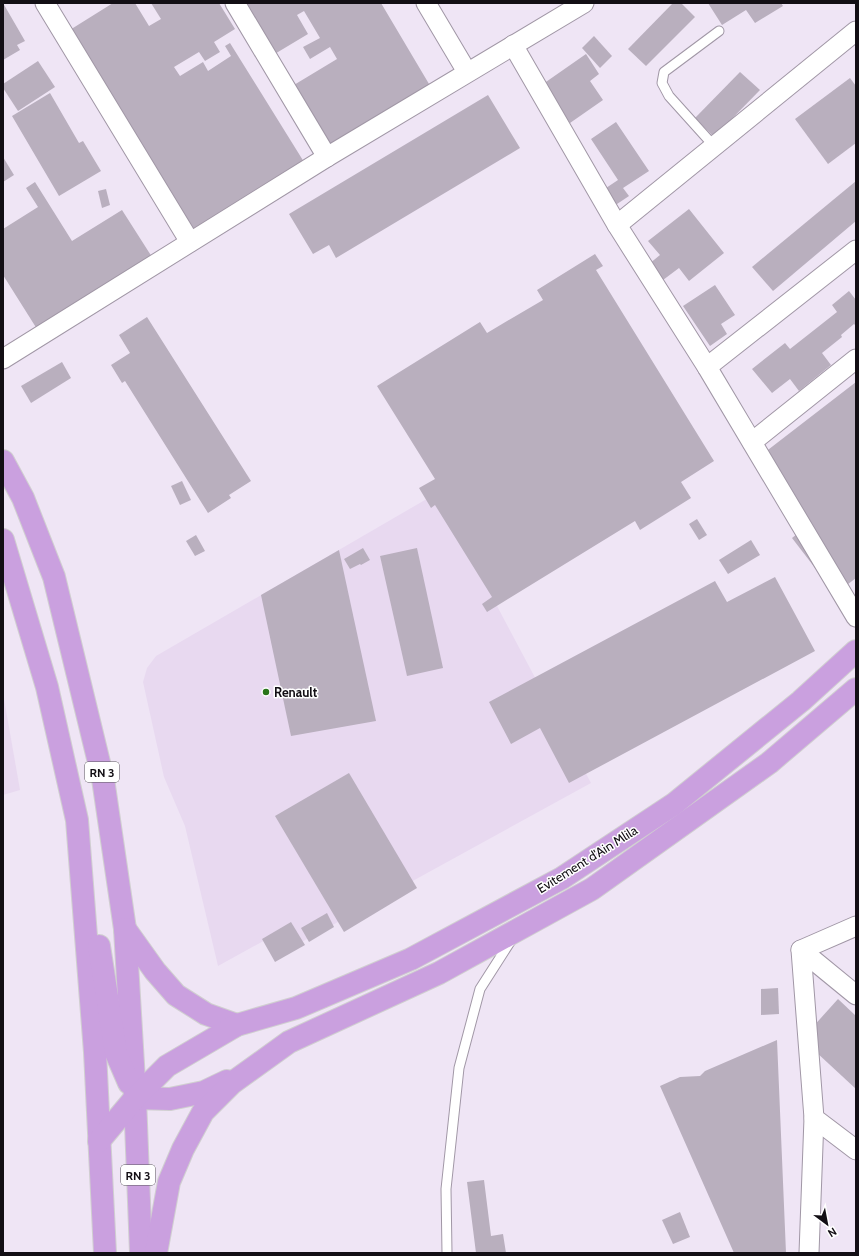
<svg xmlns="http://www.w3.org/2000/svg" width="859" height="1256" font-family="Cabin,sans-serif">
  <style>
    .built { fill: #e8d9f0 }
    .building { fill: #b9afbe }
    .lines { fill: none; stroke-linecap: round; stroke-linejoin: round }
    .service-casing { stroke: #a197a6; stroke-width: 11 }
    .minor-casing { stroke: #a197a6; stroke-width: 21 }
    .trunk-casing { stroke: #d0cfd0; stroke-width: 24 }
    .service { stroke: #fff; stroke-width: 9 }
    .minor { stroke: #fff; stroke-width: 19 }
    .trunk { stroke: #caa0df; stroke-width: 22 }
    .poi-dot { fill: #287419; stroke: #fff; stroke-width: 1.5 }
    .labels { text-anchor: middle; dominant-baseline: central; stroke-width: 3; stroke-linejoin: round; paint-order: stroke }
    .shield { fill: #fff; stroke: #59565a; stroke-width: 1 }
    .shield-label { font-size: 12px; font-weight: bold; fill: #120e14 }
    .poi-label { font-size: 13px; font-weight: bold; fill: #120e14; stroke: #fff; text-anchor: start }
    .street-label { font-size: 13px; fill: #120e14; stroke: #fff }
  </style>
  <rect width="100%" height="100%" fill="#efe5f5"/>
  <!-- built -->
  <g class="built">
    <path d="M437 493 591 783 287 950 276 934 218 966 185 826 164 777 143 682 147 668 156 656Z"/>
    <path d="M3 693 20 790 3 795Z"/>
  </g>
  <!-- building -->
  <g class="building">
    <path d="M3 3 25 41 17 45 20 50 3 60Z"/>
    <path d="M113 3H135L149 26 161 19 151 3H219L235 29 214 42 220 52 205 61 199 52 174 67 180 76 203 62 208 71 231 56 225 46 230 43 304 162 190 233 65 33Z"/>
    <path d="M228 3H381L432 89 316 158 279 94 337 59 330 47 310 59 303 47 320 38 304 11 297 15 308 34 263 61Z"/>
    <path d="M673 3H681L695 17 646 66 628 49Z"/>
    <path d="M708 3H781L783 6 755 23 746 10 722 25Z"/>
    <path d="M594 36 612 56 600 68 582 48Z"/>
    <path d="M586 54 599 74 590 81 603 100 570 123 543 84Z"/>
    <path d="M38 61 55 87 18 111 3 88V84Z"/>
    <path d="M740 72 760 90 714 137 695 118Z"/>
    <path d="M850 78 856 86V143L828 164 795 119Z"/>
    <path d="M50 93 79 143 83 141 101 171 59 196 12 116Z"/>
    <path d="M488 95 520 148 336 258 329 245 313 254 289 214Z"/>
    <path d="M616 122 649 171 623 188 629 196 614 206 603 190 618 180 591 139Z"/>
    <path d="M3 157 14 175 3 182Z"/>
    <path d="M856 181V221L773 291 752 267Z"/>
    <path d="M35 182 72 241 122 210 152 257 37 329 3 275V229L38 207 26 188Z"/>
    <path d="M106 189 110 205 102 208 98 191Z"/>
    <path d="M689 209 724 253 689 281 679 268 663 280 649 264 660 255 648 241Z"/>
    <path d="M595 254 603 266 596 270 714 461 681 482 691 498 640 530 635 521 487 612 482 604 492 597 435 505 431 508 419 488 435 479 377 386 480 322 487 333 514 317 543 300 537 290Z"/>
    <path d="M715 285 735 315 721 324 727 334 710 346 683 306Z"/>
    <path d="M849 291 856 300V326L854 324 841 335 842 337 822 353 831 365 799 391 790 379 772 393 752 369 785 343 790 349 837 312 832 305Z"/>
    <path d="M147 317 251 481 229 495 231 498 208 513 125 381 122 383 111 365 130 353 119 335Z"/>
    <path d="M62 362 71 378 31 403 21 386Z"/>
    <path d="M856 382V578L835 594 792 538 806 527 755 460Z"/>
    <path d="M182 481 191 500 180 505 171 486Z"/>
    <path d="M697 519 707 535 699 540 689 524Z"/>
    <path d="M196 535 205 551 195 556 186 541Z"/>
    <path d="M751 540 760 555 728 574 719 560Z"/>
    <path d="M363 548 370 560 361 565 360 564 350 569 344 559Z"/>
    <path d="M417 548 443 668 407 676 380 556Z"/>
    <path d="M339 550 376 721 291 736 261 595Z"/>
    <path d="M775 577 815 651 569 783 540 728 511 744 489 702 715 581 727 602Z"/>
    <path d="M349 773 417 888 344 932 275 816Z"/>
    <path d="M327 913 334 927 309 942 301 928Z"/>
    <path d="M291 922 305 945 275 962 262 939Z"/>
    <path d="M778 988 779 1014 761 1015V989Z"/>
    <path d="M838 999 856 1016V1089L802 1039Z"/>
    <path d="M777 1040 786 1253H734L660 1086 680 1077 700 1076 705 1071Z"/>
    <path d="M484 1180 491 1236 503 1234 506 1253H476L467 1182Z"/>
    <path d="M680 1212 690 1237 673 1244 662 1220Z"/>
  </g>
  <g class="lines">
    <defs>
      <g id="service">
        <path d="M714 146 669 96 662 83 664 72 719 31"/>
        <path d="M447 1253 446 1189 459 1068 480 989 512 939"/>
      </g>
      <g id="minor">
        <path d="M45 3 190 242"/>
        <path d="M235 3 327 157"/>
        <path d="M426 3 467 72"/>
        <path d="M513 45 617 225 707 367 856 617"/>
        <path d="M617 225 856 31"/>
        <path d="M3 359 327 157 584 3"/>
        <path d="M707 367 856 250"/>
        <path d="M752 442 856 359"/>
        <path d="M856 926 801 950 814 1118 856 1150"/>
        <path d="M801 950 856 995"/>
        <path d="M809 1253 814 1118"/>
      </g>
      <g id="trunk">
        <path d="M3 461 23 498 54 577 103 779 125 929 135 1098 141 1253"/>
        <path d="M3 540 47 687 77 820 95 1052 105 1253"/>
        <path d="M125 929 155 971 176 995 206 1014 237 1025"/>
        <path d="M99 946 116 1053 129 1083"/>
        <path d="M135 1098 170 1099 204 1092 227 1081"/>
        <path d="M99 1141 135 1098 167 1066 237 1025 296 1008 411 959 562 878 674 804 801 701 856 651"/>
        <path d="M156 1253 169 1182 183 1149 203 1112 232 1083 289 1042 439 973 592 889 769 763 856 689"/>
      </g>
    </defs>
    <!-- service casing -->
    <use href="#service" class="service-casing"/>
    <!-- minor casing -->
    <use href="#minor" class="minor-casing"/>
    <!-- trunk casing -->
    <use href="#trunk" class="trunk-casing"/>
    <!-- service -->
    <use href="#service" class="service"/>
    <!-- minor -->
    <use href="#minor" class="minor"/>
    <!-- trunk -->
    <use href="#trunk" class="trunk"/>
  </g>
  <!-- markers -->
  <circle class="poi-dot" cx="266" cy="692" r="4"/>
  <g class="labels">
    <!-- shield labels -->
    <g class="shield">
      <rect x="85" y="762" width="34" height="20" rx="3"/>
      <rect x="121" y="1165" width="34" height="20" rx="3"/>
    </g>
    <g class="shield-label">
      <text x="102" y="772">RN 3</text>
      <text x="138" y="1175">RN 3</text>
    </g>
    <!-- poi labels -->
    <g class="poi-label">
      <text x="274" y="692">Renault</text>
    </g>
    <!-- street labels -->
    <g class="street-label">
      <text transform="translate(587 859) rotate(-32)">Evitement d'Ain Mlila</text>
    </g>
  </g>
  <!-- border -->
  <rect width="859" height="1256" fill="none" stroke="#120e14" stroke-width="8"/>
  <!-- north arrow -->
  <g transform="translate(827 1224) rotate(148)" stroke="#ffffff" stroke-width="3" paint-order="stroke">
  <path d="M0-3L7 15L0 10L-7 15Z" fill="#120e14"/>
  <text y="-6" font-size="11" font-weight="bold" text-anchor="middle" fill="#120e14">N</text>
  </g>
</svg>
